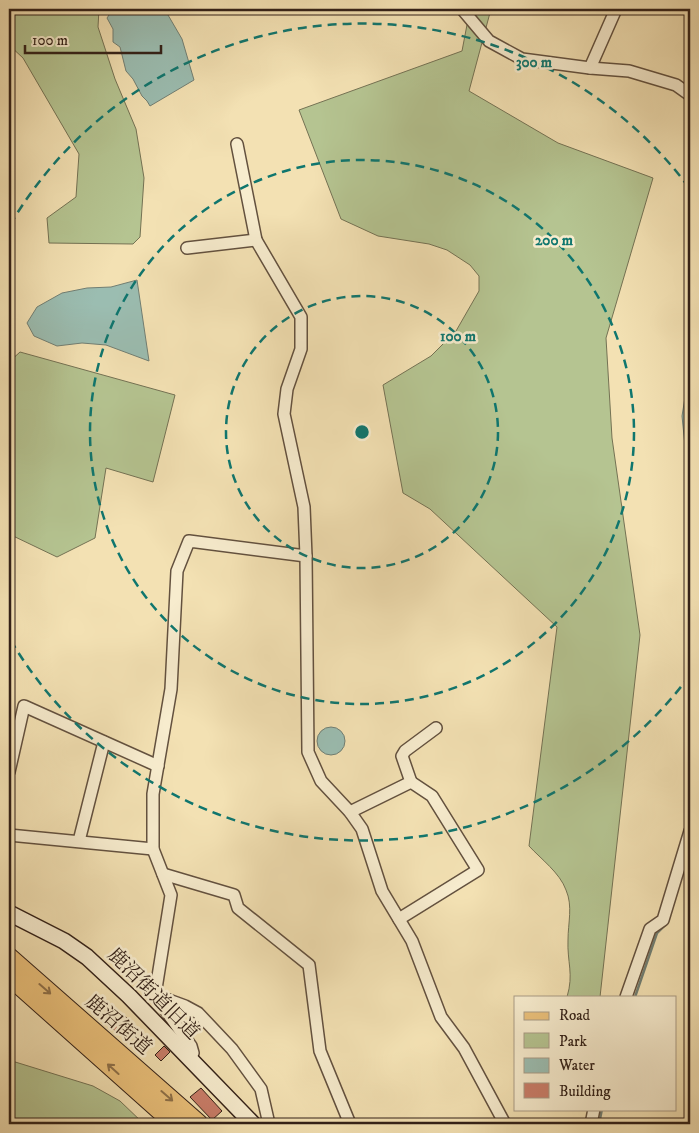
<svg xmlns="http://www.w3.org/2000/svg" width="699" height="1133" font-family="'IM FELL DW Pica','Noto Serif JP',serif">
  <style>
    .green { fill: #b5c491; stroke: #747254 }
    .water { fill: #9bbdb1; stroke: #717f74 }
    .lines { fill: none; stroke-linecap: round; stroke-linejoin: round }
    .stream { stroke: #717f74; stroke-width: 2.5 }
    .building { fill: #c97d69; stroke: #332118 }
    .street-casing { stroke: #63513f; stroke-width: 14 }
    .secondary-casing { stroke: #332118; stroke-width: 18 }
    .primary-casing { stroke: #332118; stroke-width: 20 }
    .street { stroke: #f7ecce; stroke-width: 11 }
    .secondary { stroke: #f7ecce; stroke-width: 15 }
    .primary { stroke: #eac07a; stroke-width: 18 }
    .oneway { stroke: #8e7049 }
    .ring { fill: none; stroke: #0f766e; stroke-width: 2.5; stroke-dasharray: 9 6 }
    .labels { text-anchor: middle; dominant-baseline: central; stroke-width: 5; stroke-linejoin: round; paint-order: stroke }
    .street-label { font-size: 20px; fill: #332118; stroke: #f7ecce }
    .centre { fill: #0f766e; stroke: #f7ecce; stroke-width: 2.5 }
    .ring-label { font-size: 15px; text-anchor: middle; font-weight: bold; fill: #0f766e; stroke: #f7ecce; stroke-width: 5; stroke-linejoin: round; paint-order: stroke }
  </style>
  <rect width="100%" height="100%" fill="#f3e1b3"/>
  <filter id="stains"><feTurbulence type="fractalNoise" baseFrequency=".004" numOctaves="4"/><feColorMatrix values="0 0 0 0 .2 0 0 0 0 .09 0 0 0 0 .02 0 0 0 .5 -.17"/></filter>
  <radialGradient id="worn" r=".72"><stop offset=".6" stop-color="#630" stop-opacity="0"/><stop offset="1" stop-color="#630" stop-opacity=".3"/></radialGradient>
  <!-- green -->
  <g class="green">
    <path d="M9 9H99L98 27 115 79 136 129 144 178 140 237 133 244 49 243 47 218 76 197 79 154 23 58 9 45Z"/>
    <path d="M470 9H491L469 91 558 143 653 178 606 338 612 438 640 635 600 997H567C574 974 567 962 568 940 568 923 573 906 566 890 560 873 541 859 529 846L557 627 430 509 403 493 383 385 431 356 456 331 479 291V276L470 265 447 250 429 244 378 236 341 219 299 110 462 51Z"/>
    <path d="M20 352 175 395 153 482 106 468 95 538 57 557 9 534V362Z"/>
    <path d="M9 1057 12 1061 93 1086 120 1101 144 1124H9Z"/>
  </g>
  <!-- water -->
  <g class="water">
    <path d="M113 9H167L168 15 182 39 194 80 150 106 147 101 142 96 133 79 126 71 120 47 113 42V29L107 18Z"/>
    <path d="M137 280 149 361 106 345 82 343 57 346 34 336 27 323 37 307 62 293 87 288 111 287Z"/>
    <path d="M690 367V495L682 416Z"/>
    <circle cx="331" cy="741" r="14"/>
  </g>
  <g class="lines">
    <!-- stream -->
    <g class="stream">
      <path d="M635 997 657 933 665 925"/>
      <path d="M599 1124 602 1109"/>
    </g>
  </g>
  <!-- building -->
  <g class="building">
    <path d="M116 1008 128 1019 116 1032 104 1020Z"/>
    <path d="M164 1046 170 1052 161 1061 155 1055Z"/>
    <path d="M201 1088 222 1111 212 1120 190 1097Z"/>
  </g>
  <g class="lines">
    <defs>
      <g id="street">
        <path d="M462 9 489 41 522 59 590 68 629 71 676 85 690 95"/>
        <path d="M590 68 616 9"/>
        <path d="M237 144 256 240 301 317V349L287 389 284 414 304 507 306 556 308 752 321 781 350 812 362 829 382 891 412 941 441 1017 464 1048 505 1124"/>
        <path d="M187 248 256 240"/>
        <path d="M9 772 24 706 158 766"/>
        <path d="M350 812 411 782 402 756 405 751 436 728"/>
        <path d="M9 835 153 849"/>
        <path d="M79 841 104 742"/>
        <path d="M163 874 234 895 238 908 309 965 320 1051 350 1124"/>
        <path d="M399 919 478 870 432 796 411 782"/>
        <path d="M155 995 185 1006 198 1013 232 1049 261 1089 269 1124"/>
        <path d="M626 997 650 929 663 920 690 831"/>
        <path d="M189 1058 193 1053 191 1046 155 995 171 895 153 849V794L171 689 177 571 189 541 306 556"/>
        <path d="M591 1124 594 1109"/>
      </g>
      <path id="secondary" d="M9 913 64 941 87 957 129 996 253 1124"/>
      <g id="primary">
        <path d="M9 957 199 1124"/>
        <path d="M9 976 175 1124"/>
      </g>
    </defs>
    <!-- street casing -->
    <use href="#street" class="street-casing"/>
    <!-- secondary casing -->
    <use href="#secondary" class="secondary-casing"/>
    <!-- primary casing -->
    <use href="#primary" class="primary-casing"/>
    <!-- street -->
    <use href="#street" class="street"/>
    <!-- secondary -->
    <use href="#secondary" class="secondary"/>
    <!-- primary -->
    <use href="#primary" class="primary"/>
  </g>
  <!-- one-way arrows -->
  <defs><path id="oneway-shaft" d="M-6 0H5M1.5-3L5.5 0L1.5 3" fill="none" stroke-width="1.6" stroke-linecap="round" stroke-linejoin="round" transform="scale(1.25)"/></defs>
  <g class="oneway">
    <use href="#oneway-shaft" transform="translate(45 989) rotate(41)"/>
    <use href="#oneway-shaft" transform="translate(113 1069) rotate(-138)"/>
    <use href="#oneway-shaft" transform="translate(167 1096) rotate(41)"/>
  </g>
  <!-- distance rings -->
  <g class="ring">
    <circle cx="362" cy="432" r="136"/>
    <circle cx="362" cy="432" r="272"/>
    <path d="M690 675A408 408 0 0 1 10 639M10 225A408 408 0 0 1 690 189"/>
  </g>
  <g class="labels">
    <!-- street labels -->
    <g class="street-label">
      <text transform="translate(153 994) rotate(45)">鹿沼街道旧道</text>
      <text transform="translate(118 1025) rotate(41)">鹿沼街道</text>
    </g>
  </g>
  <circle cx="362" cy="432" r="8" class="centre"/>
  <g class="ring-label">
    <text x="534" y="67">300 m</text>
    <text x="554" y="245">200 m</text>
    <text x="458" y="341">100 m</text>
  </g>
  <!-- margin -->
  <rect width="699" height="1133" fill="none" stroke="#f3e1b3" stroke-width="30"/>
  <rect x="10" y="10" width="679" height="1113" fill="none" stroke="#332118" stroke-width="2.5"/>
  <rect x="15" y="15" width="669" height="1103" fill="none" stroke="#332118"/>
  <!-- legend -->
  <rect x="514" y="996" width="162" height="115" fill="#f7ecce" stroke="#a99b85"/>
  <rect x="524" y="1012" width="25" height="8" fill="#eac07a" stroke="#a99b85"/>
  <text x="559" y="1020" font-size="15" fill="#332118">Road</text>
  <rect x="524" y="1033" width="25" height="15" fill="#b5c491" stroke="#a99b85"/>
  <text x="559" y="1046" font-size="15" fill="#332118">Park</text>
  <rect x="524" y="1058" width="25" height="15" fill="#9bbdb1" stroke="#a99b85"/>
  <text x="559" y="1070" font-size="15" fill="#332118">Water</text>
  <rect x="524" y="1083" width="25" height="15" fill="#c97d69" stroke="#a99b85"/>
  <text x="559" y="1096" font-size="15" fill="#332118">Building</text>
  <!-- scale -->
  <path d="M25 45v8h136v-8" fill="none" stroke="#332118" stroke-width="2.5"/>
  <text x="32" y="45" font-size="15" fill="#332118" stroke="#f7ecce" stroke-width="4" paint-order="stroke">100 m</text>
  <rect width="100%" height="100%" filter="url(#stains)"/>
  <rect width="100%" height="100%" fill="url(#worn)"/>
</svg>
